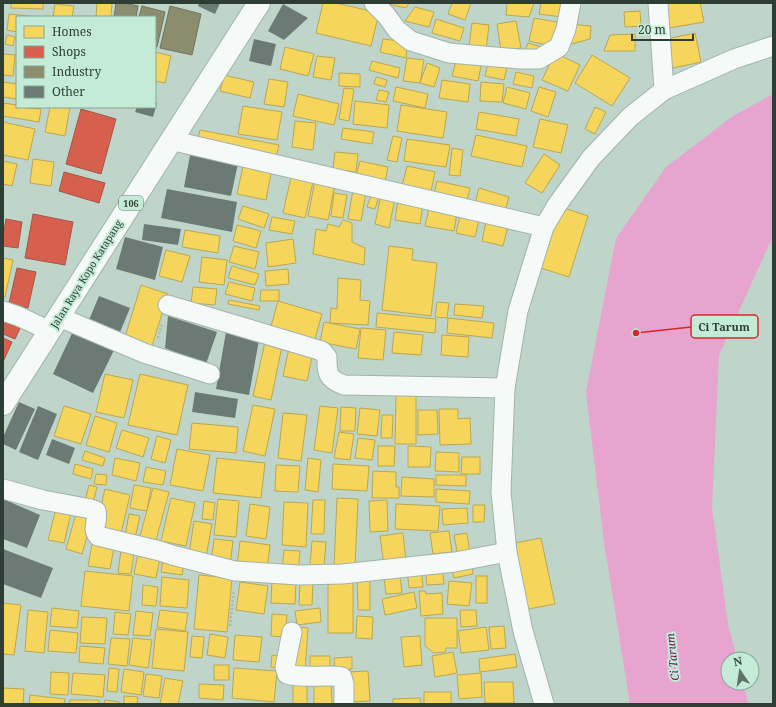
<svg xmlns="http://www.w3.org/2000/svg" width="776" height="707" font-family="'Noto Serif',serif">
  <style>
    .water { fill: #e6a4ce }
    .homes { fill: #f6d55c; stroke: #baa850 }
    .shops { fill: #d6604d; stroke: #a45646 }
    .industry { fill: #8c8c6e; stroke: #70755d }
    .building { fill: #6b7a74 }
    .lines { fill: none; stroke-linecap: round; stroke-linejoin: round }
    .street-casing { stroke: #a1b3aa; stroke-width: 21 }
    .primary-casing { stroke: #a1b3aa; stroke-width: 24 }
    .path { stroke: #aeb7b1; stroke-width: 2.5; stroke-dasharray: 2 2; stroke-linecap: butt }
    .street { stroke: #f5f9f7; stroke-width: 19 }
    .primary { stroke: #f5f9f7; stroke-width: 22 }
    .labels { text-anchor: middle; dominant-baseline: central; stroke-width: 4; stroke-linejoin: round; paint-order: stroke }
    .shield { fill: #c3ebd6; stroke: #5b7265; stroke-width: 1 }
    .shield-label { font-size: 9px; font-weight: bold; fill: #2e3e35 }
    .street-label { font-size: 10px; fill: #2e3e35; stroke: #c3ebd6 }
    .water-label { font-size: 11px; font-style: italic; fill: #6a0e50; stroke: #c3ebd6 }
    .leader { fill: none; stroke: #d62828; stroke-width: 1.5 }
    .callout-dot { fill: #d62828; stroke: #c3ebd6; stroke-width: 1.5 }
    .callout { fill: #c3ebd6; stroke: #d62828; stroke-width: 1.5 }
    .callout-label { font-size: 11px; text-anchor: middle; font-weight: bold; fill: #2e3e35 }
  </style>
  <rect width="100%" height="100%" fill="#bfd5ca"/>
  <!-- water -->
  <path class="water" d="M773 94V236L719 355 712 507 728 624 737 659H728V683H743L748 704H630L604 542 586 392 616 238 666 167 733 116Z"/>
  <!-- homes -->
  <g class="homes">
    <path d="M11 3H43V9L11 8Z"/>
    <path d="M97 3H112L111 17H96Z"/>
    <path d="M323 3H336L379 13 371 46 316 33Z"/>
    <path d="M384 3H409L406 8Z"/>
    <path d="M452 3H471L465 20 448 14Z"/>
    <path d="M507 3H534L529 17 506 15Z"/>
    <path d="M541 3H564L562 17 539 14Z"/>
    <path d="M664 3H700L704 22 669 28Z"/>
    <path d="M55 4 74 6 72 17H53Z"/>
    <path d="M415 7 434 12 429 27 405 21Z"/>
    <path d="M640 11 641 26 625 27 624 12Z"/>
    <path d="M9 14 38 17H17V32L7 30Z"/>
    <path d="M534 18 562 23 557 47 529 41Z"/>
    <path d="M436 19 464 28 460 41 432 33Z"/>
    <path d="M516 21 521 48 501 51 497 24Z"/>
    <path d="M472 23 489 25 486 50 469 47Z"/>
    <path d="M569 24 591 26 590 39 567 45Z"/>
    <path d="M695 33 701 62 668 69 662 40Z"/>
    <path d="M635 34V51H604L610 35Z"/>
    <path d="M7 35 15 37 13 46 5 44Z"/>
    <path d="M383 39 407 42 406 58 380 52Z"/>
    <path d="M528 43 545 48 543 56 525 51Z"/>
    <path d="M285 47 314 54 308 76 280 69Z"/>
    <path d="M155 52 171 56 165 83 155 81Z"/>
    <path d="M555 53 580 65 568 91 542 80Z"/>
    <path d="M3 54 15 55 13 76 3 75Z"/>
    <path d="M592 55 630 78 612 106 575 83Z"/>
    <path d="M317 56 335 58 331 80 313 77Z"/>
    <path d="M407 58 424 60 420 83 403 81Z"/>
    <path d="M372 61 400 68 398 78 369 70Z"/>
    <path d="M456 61 481 66 478 81 452 76Z"/>
    <path d="M427 63 440 68 434 87 420 83Z"/>
    <path d="M488 63 507 68 504 80 485 76Z"/>
    <path d="M516 72 534 76 532 88 513 84Z"/>
    <path d="M339 73 360 74V87L339 86Z"/>
    <path d="M224 75 254 82 250 98 220 91Z"/>
    <path d="M376 77 387 80 385 87 374 84Z"/>
    <path d="M269 79 288 82 284 107 264 104Z"/>
    <path d="M442 80 470 84 468 102 439 98Z"/>
    <path d="M3 82 17 84V99L3 97Z"/>
    <path d="M481 82 504 84 502 102 480 101Z"/>
    <path d="M396 87 428 94 425 108 393 101Z"/>
    <path d="M507 87 530 93 526 109 503 103Z"/>
    <path d="M539 87 556 92 548 117 531 111Z"/>
    <path d="M344 88 354 89 349 121 339 119Z"/>
    <path d="M379 90 389 92 386 102 376 100Z"/>
    <path d="M298 94 339 104 334 125 293 116Z"/>
    <path d="M355 101 389 105 387 128 353 124Z"/>
    <path d="M4 103 17 105V107L41 109 39 122 3 116Z"/>
    <path d="M401 105 447 112 443 138 397 131Z"/>
    <path d="M243 106 282 112 277 140 238 134Z"/>
    <path d="M50 107H70L65 136 45 132Z"/>
    <path d="M595 107 606 112 595 134 585 129Z"/>
    <path d="M479 112 519 119 516 136 476 129Z"/>
    <path d="M540 119 568 125 561 153 533 147Z"/>
    <path d="M295 121 316 123 313 150 292 147Z"/>
    <path d="M3 122 35 129 28 160 3 155Z"/>
    <path d="M343 128 374 132 372 144 341 139Z"/>
    <path d="M200 130 279 145 276 158 197 143Z"/>
    <path d="M476 135 527 146 522 167 471 156Z"/>
    <path d="M393 136 402 138 397 162 387 160Z"/>
    <path d="M407 139 450 145 446 167 404 161Z"/>
    <path d="M452 148 463 150 460 176 449 175Z"/>
    <path d="M335 152 358 154 356 172 333 169Z"/>
    <path d="M544 154 560 165 542 193 525 183Z"/>
    <path d="M33 159 54 162 51 186 30 183Z"/>
    <path d="M3 161 17 164 12 186 3 184Z"/>
    <path d="M360 161 388 167 384 186 355 180Z"/>
    <path d="M244 162 272 168 266 200 237 194Z"/>
    <path d="M407 166 435 172 430 196 401 190Z"/>
    <path d="M291 177 313 182 305 218 283 213Z"/>
    <path d="M315 181 335 184 328 220 308 216Z"/>
    <path d="M437 181 470 188 466 205 433 198Z"/>
    <path d="M479 188 509 197 505 211 475 203Z"/>
    <path d="M353 190 366 192 361 221 348 219Z"/>
    <path d="M334 193 347 195 343 218 331 216Z"/>
    <path d="M371 195 379 197 375 209 367 207Z"/>
    <path d="M381 195 395 198 389 228 375 224Z"/>
    <path d="M398 200 423 204 420 224 395 220Z"/>
    <path d="M243 206 269 214 264 228 238 219Z"/>
    <path d="M561 207 588 216 569 277 541 268Z"/>
    <path d="M429 208 457 213 454 231 425 226Z"/>
    <path d="M461 212 480 216 475 237 456 233Z"/>
    <path d="M272 217 295 221 292 234 269 230Z"/>
    <path d="M487 217 509 222 503 246 482 241Z"/>
    <path d="M343 220 352 223V242L365 248 364 265 313 254 316 229 326 231 328 224 339 227Z"/>
    <path d="M237 225 261 231 256 248 233 241Z"/>
    <path d="M185 230 220 236 218 253 182 247Z"/>
    <path d="M293 239 296 263 268 267 266 243Z"/>
    <path d="M234 246 259 252 255 269 229 262Z"/>
    <path d="M389 246 413 249 412 260 437 263 431 316 382 310Z"/>
    <path d="M166 250 190 256 182 282 159 276Z"/>
    <path d="M202 257 227 260 224 285 199 282Z"/>
    <path d="M3 258 13 260 5 297 3 296Z"/>
    <path d="M232 266 259 274 255 285 228 278Z"/>
    <path d="M288 269 289 284 266 286 265 271Z"/>
    <path d="M338 278 361 280 360 300 370 301 368 325 330 323 331 308 337 309Z"/>
    <path d="M229 282 255 288 252 301 225 294Z"/>
    <path d="M141 285 168 294 152 346 125 337Z"/>
    <path d="M193 287 217 289 215 305 191 303Z"/>
    <path d="M261 290H279V301H260Z"/>
    <path d="M229 300 260 306 259 310 228 304Z"/>
    <path d="M278 301 322 314 314 342 270 330Z"/>
    <path d="M437 302 449 303 447 318 435 317Z"/>
    <path d="M455 304 484 306 482 318 454 315Z"/>
    <path d="M377 313 436 319 435 333 376 327Z"/>
    <path d="M448 318 494 323 492 338 447 333Z"/>
    <path d="M324 322 360 329 356 349 320 342Z"/>
    <path d="M361 328 386 330 383 360 358 358Z"/>
    <path d="M394 332 423 335 421 355 392 353Z"/>
    <path d="M442 335 469 337 468 357 441 355Z"/>
    <path d="M265 342 282 346 271 400 253 396Z"/>
    <path d="M289 348 313 352 307 381 283 376Z"/>
    <path d="M105 374 133 380 124 418 96 412Z"/>
    <path d="M140 374 188 385 177 435 128 425Z"/>
    <path d="M396 394H416V444H395Z"/>
    <path d="M253 405 275 409 265 456 243 451Z"/>
    <path d="M64 406 91 414 81 444 54 436Z"/>
    <path d="M320 406 338 408 332 453 314 450Z"/>
    <path d="M341 407 356 408 355 431H340Z"/>
    <path d="M360 408 380 410 377 436 357 434Z"/>
    <path d="M439 409H458V419L470 418 471 444 440 445Z"/>
    <path d="M418 410H437L438 434 418 435Z"/>
    <path d="M283 413 307 415 301 461 278 458Z"/>
    <path d="M382 415H393L392 438H381Z"/>
    <path d="M95 416 117 423 109 452 86 445Z"/>
    <path d="M192 423 238 427 236 453 189 449Z"/>
    <path d="M122 430 149 438 143 457 116 448Z"/>
    <path d="M339 432 354 434 350 460 334 458Z"/>
    <path d="M157 436 171 440 165 463 151 459Z"/>
    <path d="M358 438 375 440 372 460 355 458Z"/>
    <path d="M378 446H395L394 466H378Z"/>
    <path d="M408 446 431 447 430 467H408Z"/>
    <path d="M177 449 210 455 203 491 170 485Z"/>
    <path d="M85 451 105 458 103 466 82 460Z"/>
    <path d="M436 452 459 453V472L435 471Z"/>
    <path d="M462 457H480V474H461Z"/>
    <path d="M115 458 140 463 136 481 112 475Z"/>
    <path d="M217 458 265 463 261 498 213 493Z"/>
    <path d="M308 458 321 460 318 492 305 490Z"/>
    <path d="M75 464 93 469 91 479 73 474Z"/>
    <path d="M333 464 369 466 367 491 332 489Z"/>
    <path d="M276 465 300 466 298 492 275 491Z"/>
    <path d="M146 467 166 471 163 485 143 482Z"/>
    <path d="M373 471 396 472V487H399V498H372Z"/>
    <path d="M96 474 107 475 106 485 94 484Z"/>
    <path d="M436 475H466V486L436 485Z"/>
    <path d="M402 477 434 479V497L401 496Z"/>
    <path d="M89 485 97 487 93 503 85 501Z"/>
    <path d="M134 485 151 488 147 511 130 508Z"/>
    <path d="M153 488 169 492 155 544 139 540Z"/>
    <path d="M105 489 130 495 120 538 95 533Z"/>
    <path d="M436 489 470 491 469 504 436 502Z"/>
    <path d="M171 498 195 503 186 546 161 541Z"/>
    <path d="M337 498 358 499 355 567H334Z"/>
    <path d="M218 499 239 501 236 537 214 535Z"/>
    <path d="M313 500H325L324 534H311Z"/>
    <path d="M387 500 388 531 370 532 369 501Z"/>
    <path d="M204 501 215 503 213 520 202 519Z"/>
    <path d="M284 502 308 503 306 547 282 545Z"/>
    <path d="M250 504 270 507 266 539 246 536Z"/>
    <path d="M396 504 440 506 438 531 395 529Z"/>
    <path d="M473 505H485L484 522H473Z"/>
    <path d="M467 508 468 523 443 525 442 509Z"/>
    <path d="M56 509 71 513 64 543 48 540Z"/>
    <path d="M76 514 92 518 82 554 66 549Z"/>
    <path d="M129 514 140 516 135 538 125 536Z"/>
    <path d="M194 521 212 524 206 557 189 554Z"/>
    <path d="M449 531 452 552 433 554 430 533Z"/>
    <path d="M403 533 406 562 384 565 380 536Z"/>
    <path d="M467 533 470 555 458 557 454 535Z"/>
    <path d="M541 538 555 604 523 610 510 544Z"/>
    <path d="M93 539 115 542 110 569 88 566Z"/>
    <path d="M214 539 233 541 230 565 211 563Z"/>
    <path d="M240 541 270 545 267 570 237 566Z"/>
    <path d="M312 541 326 542 324 566 310 565Z"/>
    <path d="M139 549 161 553 156 578 134 574Z"/>
    <path d="M121 550 134 552 131 574 118 573Z"/>
    <path d="M284 550 300 551 298 571 282 570Z"/>
    <path d="M163 559 184 562 182 575 161 572Z"/>
    <path d="M471 561 473 574 454 578 451 565Z"/>
    <path d="M442 565 444 584 427 585 425 567Z"/>
    <path d="M421 567 423 587 409 588 407 568Z"/>
    <path d="M399 569 402 593 386 594 383 570Z"/>
    <path d="M85 571 133 576 129 611 81 606Z"/>
    <path d="M199 575 232 578 227 632 194 629Z"/>
    <path d="M357 575H370V610H358Z"/>
    <rect x="476" y="576" width="11" height="27"/>
    <path d="M162 577 189 580 187 608 160 606Z"/>
    <path d="M272 579 296 580 295 604 271 603Z"/>
    <path d="M300 579H313L312 605H299Z"/>
    <rect x="328" y="581" width="25" height="52"/>
    <path d="M449 581 472 583 469 606 447 604Z"/>
    <path d="M240 582 268 586 264 614 236 610Z"/>
    <path d="M143 585 158 587 156 606 142 605Z"/>
    <path d="M419 591H425L426 594 442 593 443 614 421 616Z"/>
    <path d="M414 592 417 608 385 615 382 599Z"/>
    <path d="M3 603 21 605 14 655 3 654Z"/>
    <path d="M52 608 79 611 77 628 50 626Z"/>
    <path d="M320 608 321 622 297 625 295 611Z"/>
    <path d="M28 610 48 612 44 653 25 651Z"/>
    <path d="M160 610 188 613 185 631 157 627Z"/>
    <path d="M460 610H476L477 626 461 627Z"/>
    <path d="M136 611 153 613 150 636 133 635Z"/>
    <path d="M115 612 131 614 128 635 113 634Z"/>
    <path d="M272 614 287 615 285 637 271 636Z"/>
    <path d="M357 616 373 617 372 639 356 638Z"/>
    <path d="M82 617 107 618 105 644 80 643Z"/>
    <path d="M425 618H457V648H446L445 652 434 653 425 646Z"/>
    <path d="M504 626 506 648 491 649 489 627Z"/>
    <path d="M293 627 308 628 305 672 290 671Z"/>
    <path d="M486 627 489 650 461 653 458 631Z"/>
    <path d="M156 629 188 632 184 671 152 668Z"/>
    <path d="M50 630 78 633 76 653 48 651Z"/>
    <path d="M210 634 228 637 225 658 207 655Z"/>
    <path d="M235 635 262 637 259 662 233 660Z"/>
    <path d="M192 636 204 637 202 658 190 657Z"/>
    <path d="M420 636 422 665 404 667 401 637Z"/>
    <path d="M111 638 130 639 127 666 108 664Z"/>
    <path d="M133 638 152 640 148 668 129 665Z"/>
    <path d="M80 646 105 648 103 664 79 662Z"/>
    <path d="M453 652 457 673 435 677 432 656Z"/>
    <path d="M515 654 517 667 480 672 479 659Z"/>
    <path d="M272 655 284 657 282 669 271 667Z"/>
    <rect x="310" y="656" width="20" height="16"/>
    <path d="M352 657V669L335 670 334 658Z"/>
    <rect x="214" y="665" width="15" height="15"/>
    <path d="M109 668 119 669 117 692 107 691Z"/>
    <path d="M234 668 277 671 274 702 232 698Z"/>
    <path d="M124 669 144 672 141 695 121 692Z"/>
    <path d="M368 671 370 701 350 702 348 672Z"/>
    <path d="M51 672 69 673 68 695 50 694Z"/>
    <path d="M73 673 105 675 103 697 71 694Z"/>
    <path d="M481 673 482 697 459 699 457 675Z"/>
    <path d="M146 674 162 676 159 698 143 696Z"/>
    <path d="M165 678 183 681 178 704H160Z"/>
    <rect x="293" y="680" width="14" height="24"/>
    <path d="M314 681H331L332 704H314Z"/>
    <path d="M484 682H513L514 703H485Z"/>
    <path d="M199 684 224 685 223 700 199 698Z"/>
    <path d="M3 688 24 689 23 704H3Z"/>
    <rect x="424" y="692" width="27" height="12"/>
    <path d="M30 695 65 699 64 704H29Z"/>
    <path d="M124 696 138 697 137 704H124Z"/>
    <path d="M420 698 421 704H393V699Z"/>
    <path d="M70 700H99V704H69Z"/>
    <path d="M105 700 119 702V704H104Z"/>
  </g>
  <!-- shops -->
  <g class="shops">
    <path d="M81 109 116 119 101 174 66 164Z"/>
    <path d="M64 172 105 183 99 203 59 191Z"/>
    <path d="M33 214 73 222 65 265 25 258Z"/>
    <path d="M6 219 22 222 18 248 3 246V236Z"/>
    <path d="M17 268 36 272 28 308 9 303Z"/>
    <path d="M3 316 22 324 15 339 3 334Z"/>
    <path d="M3 338 12 342 3 362Z"/>
  </g>
  <!-- industry -->
  <g class="industry">
    <path d="M116 3H124L138 6 136 17H114Z"/>
    <path d="M142 6 165 12 157 47 155 46V17H139Z"/>
    <path d="M170 6 201 14 192 55 160 48Z"/>
  </g>
  <!-- building -->
  <g class="building">
    <path d="M199 3H220L215 14 198 6Z"/>
    <path d="M283 4 308 18 284 40 268 31Z"/>
    <path d="M254 39 276 44 271 66 249 61Z"/>
    <path d="M155 103H157L153 117 135 112 137 107H155Z"/>
    <path d="M191 150 239 159 231 196 184 187Z"/>
    <path d="M167 189 237 202 232 232 161 218Z"/>
    <path d="M144 224 181 229 178 245 142 240Z"/>
    <path d="M125 237 163 247 155 280 116 269Z"/>
    <path d="M99 296 130 308 118 337 87 325Z"/>
    <path d="M168 316 217 332 206 364 165 348Z"/>
    <path d="M75 327 116 346 93 393 53 374Z"/>
    <path d="M226 332 259 340 249 395 216 389Z"/>
    <path d="M195 392 238 399 235 418 192 412Z"/>
    <path d="M19 402 35 409 16 450 3 444V437Z"/>
    <path d="M38 406 57 414 38 460 19 452Z"/>
    <path d="M52 439 75 448 69 464 46 455Z"/>
    <path d="M3 499 40 515 27 548 3 539Z"/>
    <path d="M3 549 53 568 41 598 3 584Z"/>
  </g>
  <g class="lines">
    <defs>
      <g id="street">
        <path d="M374 3 386 15 397 30 411 41 449 53 519 59H539L559 47 566 29 571 3"/>
        <path d="M658 3 664 90"/>
        <path d="M170 140 544 227"/>
        <path d="M168 305 322 351 327 357C327 373 327 379 344 385L505 388"/>
        <path d="M3 311 18 316 50 331"/>
        <path d="M59 317 144 353 210 374"/>
        <path d="M3 489 43 500 91 509 96 511C99 521 91 528 98 536L160 551 172 555 235 571 299 575 342 574 455 562 507 552"/>
        <path d="M292 632 285 667 287 674C305 679 324 674 342 677L344 684V704"/>
        <path d="M544 704 523 631 512 577 507 552 501 492 505 388 518 311 544 227 557 205 591 158 630 117 664 90 734 59 773 46"/>
      </g>
      <path id="primary" d="M3 404C89 271 173 136 259 3"/>
    </defs>
    <!-- street casing -->
    <use href="#street" class="street-casing"/>
    <!-- primary casing -->
    <use href="#primary" class="primary-casing"/>
    <!-- path -->
    <g class="path">
      <path d="M158 338 162 324"/>
      <path d="M230 626 234 590"/>
    </g>
    <!-- street -->
    <use href="#street" class="street"/>
    <!-- primary -->
    <use href="#primary" class="primary"/>
  </g>
  <g class="labels">
    <!-- shield labels -->
    <rect class="shield" x="119" y="196" width="24" height="14" rx="3"/>
    <g class="shield-label">
      <text x="131" y="203">106</text>
    </g>
    <!-- street labels -->
    <g class="street-label">
      <text transform="translate(86 274) rotate(-58)">Jalan Raya Kopo Katapang</text>
    </g>
    <!-- water labels -->
    <g class="water-label">
      <text transform="translate(672 657) rotate(-96)">Ci Tarum</text>
    </g>
  </g>
  <!-- callouts -->
  <path class="leader" d="M636 333L691 327"/>
  <circle class="callout-dot" cx="636" cy="333" r="4"/>
  <rect class="callout" x="691" y="315" width="67" height="23" rx="4"/>
  <g class="callout-label">
    <text x="724" y="331">Ci Tarum</text>
  </g>
  <!-- border -->
  <rect width="776" height="707" fill="none" stroke="#2e3e35" stroke-width="8"/>
  <!-- legend -->
  <rect x="16" y="16" width="140" height="92" fill="#c3ebd6" stroke="#87a696"/>
  <rect x="24" y="26" width="20" height="12" fill="#f6d55c" stroke="#87a696"/>
  <text x="52" y="36" font-size="12" fill="#2e3e35">Homes</text>
  <rect x="24" y="46" width="20" height="12" fill="#d6604d" stroke="#87a696"/>
  <text x="52" y="56" font-size="12" fill="#2e3e35">Shops</text>
  <rect x="24" y="66" width="20" height="12" fill="#8c8c6e" stroke="#87a696"/>
  <text x="52" y="76" font-size="12" fill="#2e3e35">Industry</text>
  <rect x="24" y="86" width="20" height="12" fill="#6b7a74" stroke="#87a696"/>
  <text x="52" y="96" font-size="12" fill="#2e3e35">Other</text>
  <!-- north arrow -->
  <g transform="translate(740 671) rotate(347)"><circle r="19" fill="#c3ebd6" stroke="#87a696"/>
  <path d="M0-3L7 15L0 10L-7 15Z" fill="#617369"/>
  <text y="-6" font-size="11" font-weight="bold" text-anchor="middle" fill="#2e3e35">N</text>
  </g>
  <!-- scale -->
  <path d="M632 34v6h61v-6" fill="none" stroke="#2e3e35" stroke-width="2"/>
  <text x="638" y="34" font-size="12" fill="#2e3e35" stroke="#c3ebd6" stroke-width="3" paint-order="stroke">20 m</text>
</svg>
